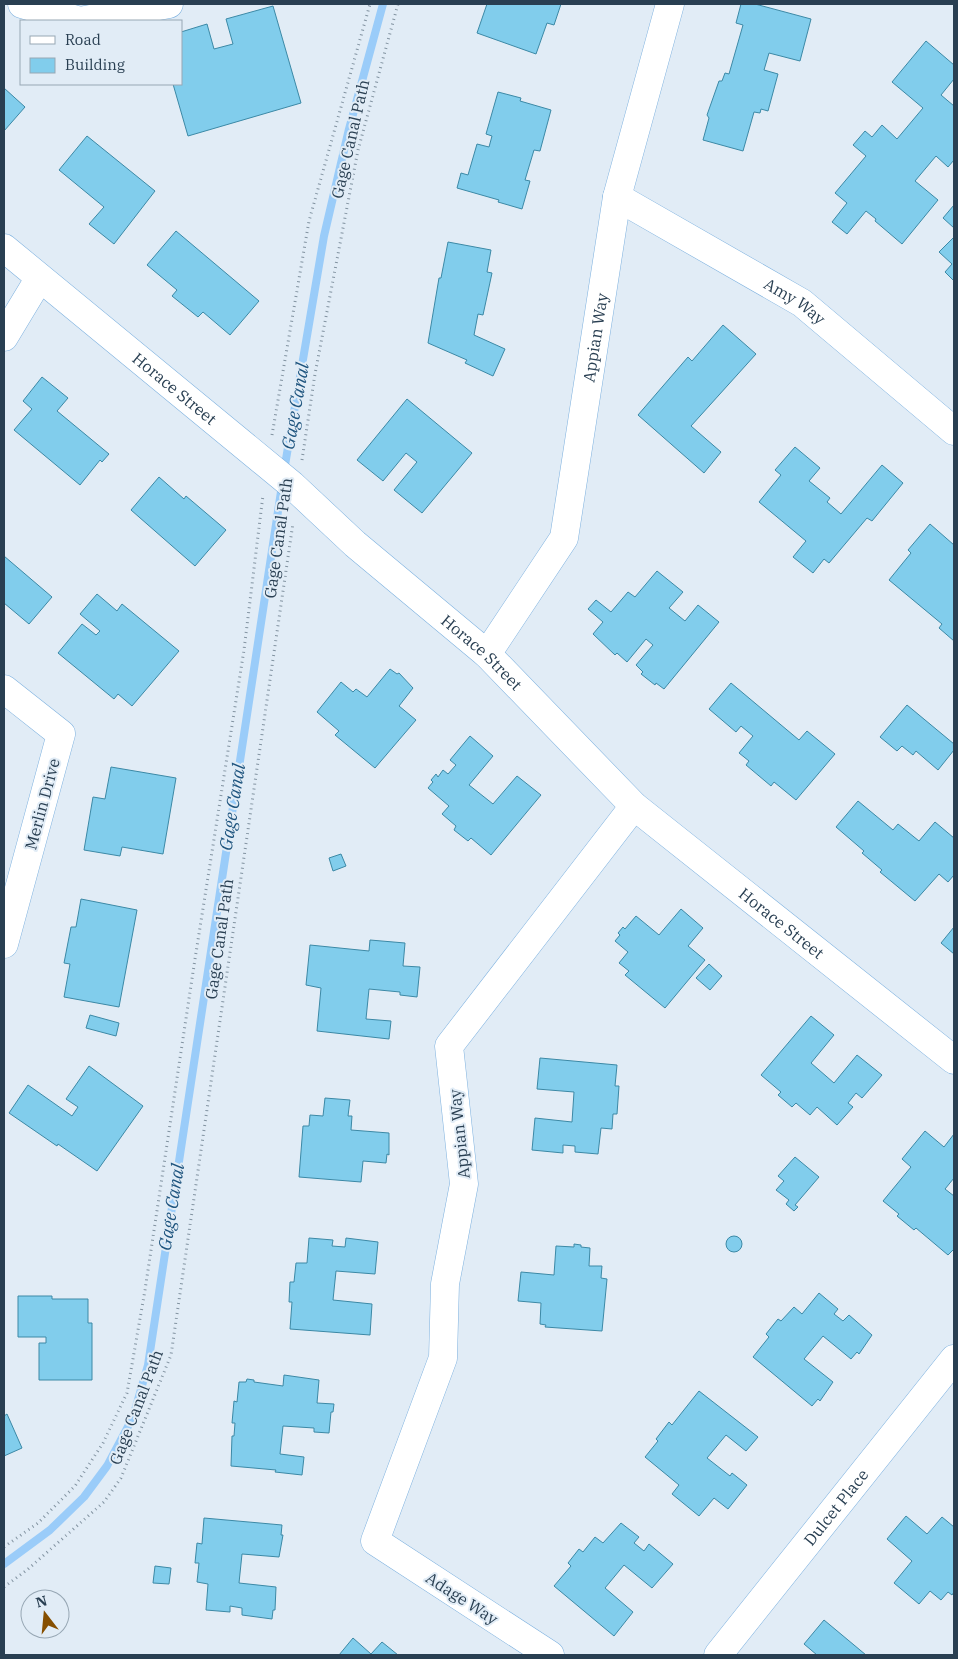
<svg xmlns="http://www.w3.org/2000/svg" width="958" height="1659" font-family="'IBM Plex Serif',serif">
  <style>
    .lines { fill: none; stroke-linecap: round; stroke-linejoin: round }
    .stream { stroke: #9accf9; stroke-width: 8 }
    .building { fill: #81cdec; stroke: #3c89a6 }
    .minor-casing { stroke: #7db1df; stroke-width: 29 }
    .path { stroke: #8293a1; stroke-width: 3; stroke-dasharray: 1 4; stroke-linecap: butt }
    .minor { stroke: #fff; stroke-width: 28 }
    .labels { text-anchor: middle; dominant-baseline: central; stroke-width: 4; stroke-linejoin: round; paint-order: stroke }
    .street-label { font-size: 16px; fill: #293f52; stroke: #e1ecf6 }
    .water-label { font-size: 18px; font-style: italic; fill: #1e547e; stroke: #e1ecf6 }
  </style>
  <rect width="100%" height="100%" fill="#e1ecf6"/>
  <g class="lines">
    <!-- stream -->
    <g class="stream">
      <path d="M284 471 324 236 349 129 383 4"/>
      <path d="M4 1564 50 1530 84 1497 107 1466 133 1417 148 1365 282 485"/>
    </g>
  </g>
  <!-- building -->
  <g class="building">
    <path d="M487 4H561L554 25 547 23 536 54 477 33Z"/>
    <path d="M741 4H755L811 19 800 61 769 53 764 70 778 74 768 111 761 109 760 113 754 112 743 151 703 140 709 118 707 115 719 81H722L725 73 729 74 743 25 736 23Z"/>
    <path d="M273 6 301 103 188 136 173 84H181V32L207 24 214 49 233 44 226 19Z"/>
    <path d="M926 41 954 65V79L941 95 954 106V160L948 167 936 156 915 181 938 200 902 244 875 221 876 219 866 211 847 234 832 222 847 203 835 193 866 156 853 145 865 131 872 137 882 125 897 139 923 108 892 82Z"/>
    <path d="M4 88 25 107 4 131Z"/>
    <path d="M498 92 521 98 520 101 551 110 540 151 534 150 525 180 530 181 522 209 498 202 499 200 457 188 461 173 468 175 477 144 489 147 492 136 486 134Z"/>
    <path d="M87 136 155 191 114 244 89 224 104 207 59 170Z"/>
    <path d="M954 205V228L943 218Z"/>
    <path d="M176 231 259 301 230 335 203 312 198 317 172 296 177 290 147 265Z"/>
    <path d="M954 237V281L945 272 952 264 939 252Z"/>
    <path d="M448 242 491 250 487 272 492 273 483 315 478 314 474 335 505 349 493 376 465 363 467 360 428 343 439 278H441Z"/>
    <path d="M723 325 756 354 691 426 721 452 704 473 638 415 688 357 692 361Z"/>
    <path d="M42 377 68 398 57 411 109 454 102 462 100 460 80 485 14 430 32 409 23 401Z"/>
    <path d="M407 399 472 453 422 513 394 490 417 462 406 453 383 481 357 460Z"/>
    <path d="M795 447 820 468 809 481 830 498 827 502 841 514 882 465 903 483 872 521 867 518 829 563 824 559 813 573 793 557 806 541 759 502 781 475 775 470Z"/>
    <path d="M159 477 184 499 186 496 226 530 195 566 131 510Z"/>
    <path d="M930 524 954 545V641L939 628 942 624 889 580 911 553 908 550Z"/>
    <path d="M4 556 52 597 29 624 4 603Z"/>
    <path d="M657 571 683 592 669 608 685 621 698 605 719 622 664 689 656 683 655 685 641 674 643 672 636 665 653 645 646 639 627 662 617 653 615 655 593 634 603 622 588 609 596 600 611 612 628 592 635 597Z"/>
    <path d="M97 594 117 611 122 604 179 651 132 706 118 694 114 699 58 653 82 624 96 635 100 631 80 614Z"/>
    <path d="M390 669 397 674 399 673 413 688 399 706 416 720 375 768 335 735 339 731 317 712 341 682 353 692 356 689 367 697Z"/>
    <path d="M731 683 799 740 807 731 835 754 796 800 774 782 771 786 746 765 749 761 739 753 753 736 741 726 736 732 709 709Z"/>
    <path d="M907 705 954 744V750L938 770 916 751 913 755 902 746 897 751 880 737Z"/>
    <path d="M470 736 493 756 469 785 493 804 517 776 541 795 491 855 471 838 468 841 454 830 456 826 442 814 449 806 428 788 433 782 431 780 436 774 438 777 443 770 448 774 456 765 450 760Z"/>
    <path d="M111 767 176 778 163 854 122 847 120 856 84 850 93 797 105 799Z"/>
    <path d="M858 801 893 830 898 824 919 841 935 822 954 838V875L948 882 939 874 915 901 880 872 882 870 862 853 864 851 836 827Z"/>
    <path d="M341 854 346 866 333 871 329 858Z"/>
    <path d="M81 899 137 910 119 1007 64 997 70 964 64 963 71 927H76Z"/>
    <path d="M681 909 703 928 688 946 705 960 665 1008 625 975 629 971 619 963 628 952 615 941 620 935 618 933 623 927 625 929 636 916 659 935Z"/>
    <path d="M954 927V954L941 943Z"/>
    <path d="M370 940 405 943 403 966 420 967 417 997 400 995V992L369 989 366 1019 391 1021 389 1039 317 1031 321 988 306 985 310 945 369 951Z"/>
    <path d="M709 964 722 976 710 990 696 978Z"/>
    <path d="M90 1015 119 1023 116 1036 86 1028Z"/>
    <path d="M811 1016 834 1035 811 1063 834 1083 857 1055 882 1075 862 1098 856 1093 848 1103 853 1107 837 1125 817 1107 810 1115 796 1103 792 1107 778 1095 781 1092 761 1075Z"/>
    <path d="M540 1058 617 1065 615 1086H619L617 1114H613L612 1129 601 1128 598 1154 575 1152V1146L563 1145V1153L532 1150 535 1118 572 1122 574 1092 537 1089Z"/>
    <path d="M89 1066 143 1106 97 1171 58 1144 57 1146 9 1113 28 1085 72 1116 78 1107 66 1099Z"/>
    <path d="M325 1098 350 1100 348 1116H352L351 1130 389 1133V1155L387 1154 386 1163 363 1161 361 1182 299 1177 303 1126H309L310 1115 323 1116Z"/>
    <path d="M925 1131 944 1147 954 1134V1178L945 1189 954 1196V1249L948 1255 916 1228 914 1230 897 1216 899 1214 883 1201 911 1167 902 1159Z"/>
    <path d="M795 1157 819 1177 795 1205 798 1207 794 1211 786 1204 789 1200 776 1190 784 1181 778 1176Z"/>
    <circle cx="734" cy="1244" r="8"/>
    <path d="M309 1238 333 1240 332 1246 345 1247 346 1238 378 1242 375 1274 336 1271 333 1300 372 1304 370 1335 290 1329 292 1302H289L290 1282H294L296 1263H307Z"/>
    <path d="M574 1244 581 1245V1247L590 1248 589 1266H602L601 1278 607 1279 602 1331 545 1327 546 1325 540 1324 541 1303 518 1301 521 1272 554 1275 556 1246 574 1247Z"/>
    <path d="M819 1293 838 1309 834 1314 843 1321 849 1315 872 1335 859 1354 857 1352 851 1359 823 1336 804 1359 833 1382 820 1401 818 1399 812 1406 753 1357 769 1337 766 1334 778 1319 781 1321 794 1307 802 1314Z"/>
    <path d="M18 1296H52V1299H88V1323H92V1380H39V1343H46V1337H18Z"/>
    <path d="M284 1375 319 1380 317 1403 334 1404 333 1412H331L329 1433 314 1432V1428L283 1426 280 1454 304 1457 302 1475 275 1472 276 1470 231 1466 232 1436H234L235 1423H232L234 1401 237 1402 239 1382H246L247 1379 254 1380V1382L283 1386Z"/>
    <path d="M699 1391 758 1437 746 1451 726 1435 707 1458 730 1476 732 1473 747 1485 728 1509 714 1498 699 1516 672 1494 679 1485 645 1457 658 1441 656 1439 669 1422 672 1425Z"/>
    <path d="M7 1414 22 1448 4 1456V1416Z"/>
    <path d="M906 1516 927 1534 942 1517 954 1527V1592L952 1595 948 1592 941 1600 930 1591 919 1604 894 1583 912 1561 887 1539Z"/>
    <path d="M204 1518 282 1525 281 1535H283L279 1557 242 1554 239 1583 276 1587 275 1610H273L272 1619 242 1615V1608L230 1606V1612L206 1610 208 1584 197 1582 199 1563H195L197 1543 202 1544Z"/>
    <path d="M621 1523 639 1537 634 1543 644 1551 649 1544 673 1564 652 1588 624 1565 605 1588 633 1612 614 1636 554 1586 571 1566 568 1563 579 1549 583 1552 595 1537 603 1543Z"/>
    <path d="M155 1566 171 1568 169 1584 153 1583Z"/>
    <path d="M824 1620 866 1655H817L804 1644Z"/>
    <path d="M353 1638 371 1654 382 1642 398 1655H339Z"/>
  </g>
  <g class="lines">
    <defs>
      <g id="minor">
        <path d="M22 4 80 21 169 4"/>
        <path id="s1" d="M617 197 802 303 954 431"/>
        <path id="s2" d="M4 248 292 485 355 544 487 654 634 806 954 1060"/>
        <path d="M4 337 39 279"/>
        <path id="s3" d="M487 654 564 538 617 197 670 4"/>
        <path d="M4 689 61 734 4 944"/>
        <path d="M550 1655 375 1541 443 1358 445 1284 464 1184 449 1046 634 806"/>
        <path id="s4" d="M718 1655 954 1359"/>
      </g>
    </defs>
    <!-- minor casing -->
    <use href="#minor" class="minor-casing"/>
    <!-- path -->
    <g class="path">
      <path d="M272 435 309 221 370 4"/>
      <path d="M302 460 315 374 358 150 398 4"/>
      <path d="M4 1547 38 1523 75 1486 103 1443 127 1393 145 1290 195 959 244 650 263 495"/>
      <path d="M4 1587 27 1570 104 1502 121 1478 171 1355 293 523"/>
    </g>
    <!-- minor -->
    <use href="#minor" class="minor"/>
  </g>
  <g class="labels">
    <!-- street labels -->
    <g class="street-label">
      <text transform="translate(350 139) rotate(-77)">Gage Canal Path</text>
      <text stroke="none"><textPath href="#s1" startOffset="206">Amy Way</textPath></text>
      <text stroke="none"><textPath href="#s3" startOffset="342">Appian Way</textPath></text>
      <text stroke="none"><textPath href="#s2" startOffset="221">Horace Street</textPath></text>
      <text transform="translate(278 538) rotate(-82)">Gage Canal Path</text>
      <text stroke="none"><textPath href="#s2" startOffset="626">Horace Street</textPath></text>
      <text transform="translate(42 804) rotate(-75)">Merlin Drive</text>
      <text stroke="none"><textPath href="#s2" startOffset="1031">Horace Street</textPath></text>
      <text transform="translate(219 939) rotate(-82)">Gage Canal Path</text>
      <text transform="translate(459 1134) rotate(-96)">Appian Way</text>
      <text transform="translate(136 1407) rotate(-69)">Gage Canal Path</text>
      <text stroke="none"><textPath href="#s4" startOffset="189">Dulcet Place</textPath></text>
      <text transform="translate(462 1598) rotate(33)">Adage Way</text>
    </g>
    <!-- water labels -->
    <g class="water-label">
      <text transform="translate(295 406) rotate(-80)">Gage Canal</text>
      <text transform="translate(232 807) rotate(-81)">Gage Canal</text>
      <text transform="translate(171 1207) rotate(-81)">Gage Canal</text>
    </g>
  </g>
  <!-- border -->
  <rect width="958" height="1659" fill="none" stroke="#293f52" stroke-width="10"/>
  <!-- legend -->
  <rect x="20" y="20" width="162" height="65" fill="#e1ecf6" stroke="#97a7b4"/>
  <rect x="30" y="36" width="25" height="8" fill="#ffffff" stroke="#97a7b4"/>
  <text x="65" y="45" font-size="15" fill="#293f52">Road</text>
  <rect x="30" y="58" width="25" height="15" fill="#81cdec" stroke="#97a7b4"/>
  <text x="65" y="70" font-size="15" fill="#293f52">Building</text>
  <!-- north arrow -->
  <g transform="translate(45 1614) rotate(344)"><circle r="24" fill="#e1ecf6" stroke="#97a7b4"/>
  <path d="M0-4L9 19L0 12L-9 19Z" fill="#864f00"/>
  <text y="-8" font-size="14" font-weight="bold" text-anchor="middle" fill="#293f52">N</text>
  </g>
</svg>
